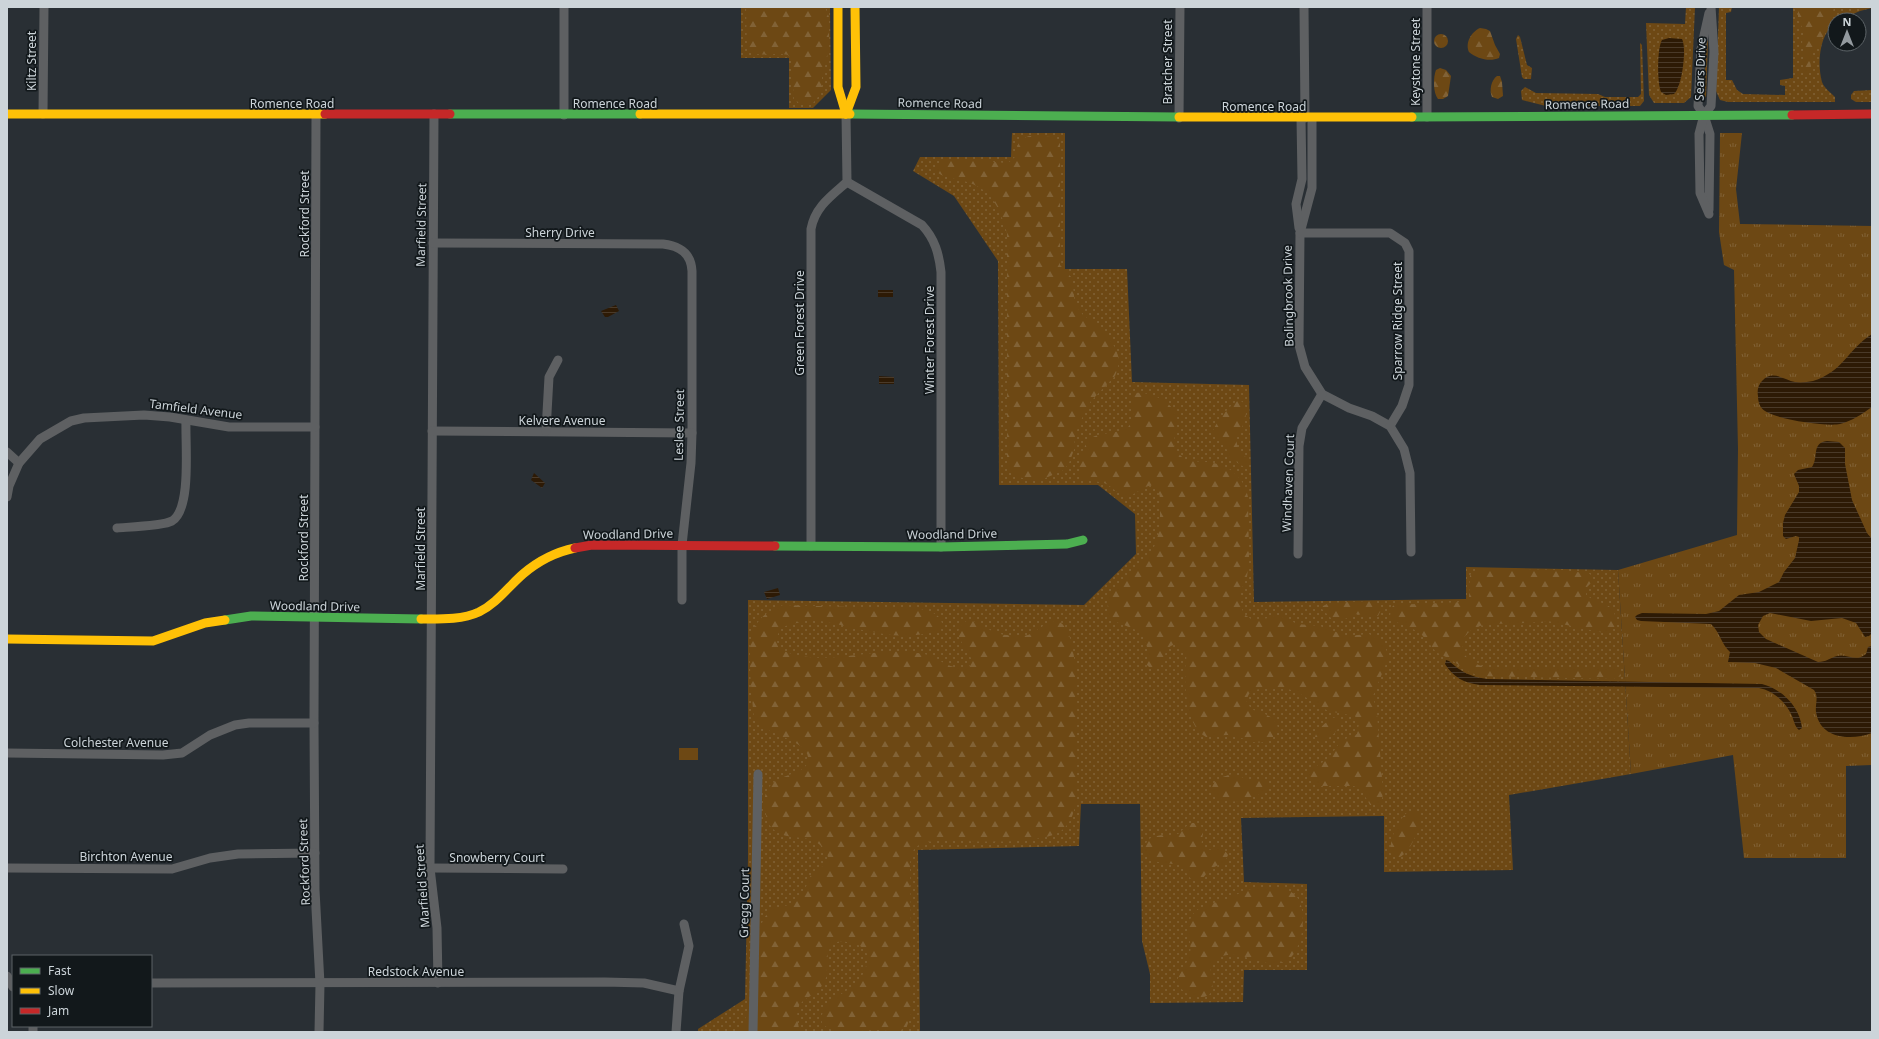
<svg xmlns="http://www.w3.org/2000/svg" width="1879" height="1039" font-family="'Noto Sans',sans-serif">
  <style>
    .grass { fill: url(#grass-dots) }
    .forest { fill: url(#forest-firs) }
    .park { fill: url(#park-tufts) }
    .pitch { fill: #6d4814 }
    .water { fill: url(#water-rules) }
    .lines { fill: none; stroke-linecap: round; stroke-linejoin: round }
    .street { stroke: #5e6062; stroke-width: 9 }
    .fast { stroke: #4caf50; stroke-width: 9 }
    .slow { stroke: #ffc107; stroke-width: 9 }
    .jam { stroke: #c62828; stroke-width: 9 }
    .labels { text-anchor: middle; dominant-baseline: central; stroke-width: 3.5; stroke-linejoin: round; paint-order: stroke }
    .street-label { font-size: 12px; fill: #ccd4d9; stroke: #12181b }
  </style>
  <defs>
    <pattern id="grass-dots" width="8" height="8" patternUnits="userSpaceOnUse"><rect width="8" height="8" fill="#6d4814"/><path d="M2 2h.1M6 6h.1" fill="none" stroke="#816236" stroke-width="1.8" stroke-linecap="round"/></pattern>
    <pattern id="forest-firs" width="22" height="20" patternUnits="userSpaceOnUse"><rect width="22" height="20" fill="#6d4814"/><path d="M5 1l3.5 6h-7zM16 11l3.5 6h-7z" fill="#816236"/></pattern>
    <pattern id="park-tufts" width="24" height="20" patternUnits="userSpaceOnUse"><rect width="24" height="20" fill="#6d4814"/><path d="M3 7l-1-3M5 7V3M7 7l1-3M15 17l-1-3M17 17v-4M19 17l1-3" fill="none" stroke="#816236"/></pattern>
    <pattern id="water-rules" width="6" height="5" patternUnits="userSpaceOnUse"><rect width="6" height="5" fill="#2d1a05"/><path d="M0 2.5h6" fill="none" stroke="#4a3a29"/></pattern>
  </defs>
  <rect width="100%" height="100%" fill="#292f34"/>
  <!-- grass -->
  <g class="grass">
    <path d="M741 7H830L831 90 813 108H789V58H741Z"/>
    <path d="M1686 7H1695L1691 97 1684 103H1654L1649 95 1646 23 1685 24Z"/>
    <path d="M1719 7H1732L1731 12 1726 13V80H1732L1737 90 1743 94 1785 95V86L1780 85V80L1793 78V7L1872 8 1860 11 1839 20H1835V23C1819 35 1817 64 1822 82 1824 88 1831 93 1835 97V102H1728L1720 100 1716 91Z"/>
    <path d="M1518 35 1520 37 1527 65 1532 68 1531 79H1524L1522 77 1516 39Z"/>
    <path d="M1708 40 1706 97 1704 98 1706 41Z"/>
    <path d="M1640 43 1642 45 1644 101 1640 106H1546L1522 100 1521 91 1525 87 1536 93 1598 94 1605 97H1638L1641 94Z"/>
    <path d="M1872 90V102H1856L1851 99V95L1854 91Z"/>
    <path d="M1012 133H1065V269H1127L1132 382 1249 385 1254 602 1466 599V567L1618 570 1631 774 1509 795 1513 870 1384 872V816L1241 818 1244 882 1307 884V970H1244L1243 1002 1150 1003V974L1142 941 1140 804H1081L1079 846 918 850 920 1032H698V1029L745 999 748 858V600L1084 605 1136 554 1135 514 1098 485H999L998 261 954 196 913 171 920 157H1011Z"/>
  </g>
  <!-- forest -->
  <g class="forest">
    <path d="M746 7H825L829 17V39L827 59 822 76V92L813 103 802 105 794 100 791 59 788 55C775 51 756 60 747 48Z"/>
    <path d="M1798 7H1834L1831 21 1824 34 1820 45 1812 52 1810 70 1807 74 1804 72 1805 55 1802 42 1805 32 1798 20Z"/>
    <path d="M1480 28 1486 29 1490 31 1495 45 1500 54 1499 58C1490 62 1477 59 1469 52 1465 43 1471 32 1480 28Z"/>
    <circle cx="1441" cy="41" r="7"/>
    <path d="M1440 68 1446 70 1451 76 1448 96 1443 99H1438C1433 93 1433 78 1436 70Z"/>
    <path d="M1497 76H1500L1502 82 1503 96 1498 99 1492 97C1489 91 1491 80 1497 76Z"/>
    <path d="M1029 136 1051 137 1060 143V265L1072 278 1075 304 1083 315 1102 328 1116 349 1119 359 1118 368 1115 376 1091 401 1085 411 1075 435 1074 450 1069 463 1064 470 1041 480H1031L1018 477 1010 472 1007 465V233C999 205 990 186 959 180 951 178 942 177 936 171 937 150 994 164 1008 163L1015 157C1018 147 1016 140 1029 136Z"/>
    <path d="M1136 393C1144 392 1152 395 1159 398 1193 415 1164 439 1179 454 1187 463 1196 461 1207 462 1228 464 1244 476 1248 497L1249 560 1247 577 1239 595V602L1244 614 1251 619 1258 620 1278 616 1286 618 1297 624 1320 626 1347 636 1369 634 1380 640 1384 645 1388 654 1387 661 1373 696 1377 714 1383 791C1383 800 1380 806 1370 805L1362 791 1354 786H1317L1308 778 1310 770 1328 759 1341 741 1357 734 1359 724 1355 716 1328 711 1297 692 1285 688 1274 687 1254 690 1249 694 1246 700 1251 709C1262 713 1274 715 1278 727L1272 739C1252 749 1245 735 1227 735 1220 735 1213 737 1206 737 1187 727 1185 691 1185 671 1185 666 1187 660 1186 655 1185 650 1181 646 1176 644 1165 646 1165 657 1160 666L1151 669 1147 665V647L1141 632 1114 621 1109 615 1107 601 1111 593C1140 557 1161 563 1160 508 1160 499 1161 492 1154 485 1143 485 1137 496 1125 496 1117 494 1112 486 1104 483 1098 481 1089 482 1083 478 1073 471 1083 441 1095 436 1105 432 1120 434 1128 427 1140 417 1126 403 1136 393Z"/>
    <path d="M1239 400 1244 403C1250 418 1241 427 1236 440L1238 448 1248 460 1247 465 1242 466 1230 457 1223 441 1212 434C1213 426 1231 403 1239 400Z"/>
    <path d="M1483 568 1564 570 1590 574 1594 580 1587 587 1586 595C1600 606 1619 601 1615 627L1609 632 1604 633 1548 621 1528 623 1490 624 1480 626 1470 631 1465 636 1462 650C1468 663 1480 667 1494 668H1616L1619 670 1621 676 1614 679 1480 676 1469 672 1450 659 1436 652 1422 635 1410 627 1396 622 1390 616 1391 608 1394 605 1464 602 1469 597 1470 575 1477 569Z"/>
    <path d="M1370 601 1375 602 1382 608 1378 616H1367L1357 614 1340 621 1331 618 1322 609 1323 606 1329 603Z"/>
    <path d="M783 605 921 609C931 612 939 613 942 623L939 630C898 645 855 626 815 620L804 621 782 627C777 635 775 639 779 649 822 669 865 648 909 652 915 653 922 653 928 655 941 660 953 671 968 668L972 662C971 651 953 638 960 627 969 612 983 627 992 631 997 633 1002 635 1007 635 1014 636 1021 637 1028 635 1036 632 1042 625 1049 622 1070 614 1073 651 1075 663L1077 796C1075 809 1072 823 1061 831 1041 845 975 841 949 841 940 841 928 840 919 845 912 849 911 856 910 864L912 1011 907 1026 898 1032C891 1032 883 1030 876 1030 859 1030 835 1038 822 1023 819 1002 840 997 853 986 859 982 863 975 865 969 867 964 868 959 867 954 865 949 861 946 856 944 815 931 833 970 824 983 809 1005 790 994 800 1032H739L757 993 760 928C771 896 787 914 801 897 807 890 806 880 813 873 817 868 826 867 828 859 828 856 827 853 825 851 813 830 787 844 772 828 767 823 766 816 765 809 760 766 810 782 808 757 806 739 764 735 755 719 754 716 753 712 753 710 752 687 744 640 758 622 764 613 774 609 783 605Z"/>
    <path d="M1336 717 1341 720C1342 728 1328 741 1319 742L1315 738C1316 729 1329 719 1336 717Z"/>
    <path d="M1233 774 1237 775 1250 781 1265 780 1271 784C1270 791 1264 793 1258 795 1242 802 1223 807 1212 790 1212 780 1224 776 1233 774Z"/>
    <path d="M1409 811 1417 812 1421 820C1418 831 1410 855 1397 858L1391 855C1388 841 1398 819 1409 811Z"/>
    <path d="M1190 823H1194L1201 826 1203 832 1201 848C1210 854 1221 842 1228 855L1225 862 1210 869 1203 878 1197 881 1191 879 1180 865 1151 861 1145 854C1143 830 1164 837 1178 834Z"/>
    <path d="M1255 888C1268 887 1287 885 1296 896 1308 908 1303 948 1290 958 1268 976 1239 944 1216 959 1203 967 1219 984 1209 995 1197 1001 1182 994 1177 982 1179 972 1186 966 1189 957 1193 946 1187 934 1189 923 1194 904 1212 905 1227 899 1237 895 1244 890 1255 888Z"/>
  </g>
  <!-- park -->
  <path class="park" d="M1720 133H1742L1736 189 1740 224 1872 226V765L1846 766V858H1744L1733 755 1631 774 1618 570 1737 535 1738 449 1734 270 1724 265 1719 232Z"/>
  <!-- pitch -->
  <rect class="pitch" x="679" y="748" width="19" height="12"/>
  <!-- water -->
  <g class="water">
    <path d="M1669 38 1682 39C1687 48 1682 87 1674 94L1666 95 1661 92C1657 83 1657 48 1662 40Z"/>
    <rect x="878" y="290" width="15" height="7"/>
    <path d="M616 305 619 311 608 317H605L601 311Z"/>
    <path d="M1872 334V407C1862 414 1852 421 1840 424 1827 427 1776 419 1765 411 1760 408 1758 402 1758 396 1757 391 1758 385 1762 381 1772 369 1784 380 1795 382 1801 383 1807 382 1813 381 1843 372 1848 349 1872 334Z"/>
    <path d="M879 376 894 377V384H879Z"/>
    <path d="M1827 441 1839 442 1845 448V464L1852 500 1867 533 1872 539V633L1869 636 1865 637 1856 623 1842 618 1811 621 1770 613 1763 616 1758 625 1759 632 1766 639 1818 662C1826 662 1830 658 1837 656 1848 653 1855 663 1866 654L1868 647 1872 646V733C1851 741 1820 739 1816 712 1815 704 1819 697 1814 690L1776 668 1755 663 1728 662 1730 652C1722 645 1719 631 1711 624L1641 621 1637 620 1635 617 1637 615 1642 613 1706 614 1719 611 1739 595 1759 592 1779 582 1784 572 1795 558 1799 540V537L1796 536 1786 539 1783 536V523L1785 515 1799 492V486L1794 474 1798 470 1812 467C1819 457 1811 443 1827 441Z"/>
    <path d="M534 473 545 483 542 488 531 480Z"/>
    <path d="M778 588 780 595 767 599 764 592Z"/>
    <path d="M1446 660 1449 661C1461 672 1471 677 1487 679L1762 684C1782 689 1800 707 1802 728L1799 730C1795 727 1794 721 1792 716 1786 702 1774 691 1759 688L1480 685C1464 683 1453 677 1445 664Z"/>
  </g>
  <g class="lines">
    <!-- street -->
    <g class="street">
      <path d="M1304 7 1305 118"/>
      <path d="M1427 7V117"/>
      <path d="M1709 13 1701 49 1698 106 1704 115 1710 134 1709 210"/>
      <path d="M43 114 44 7"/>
      <path d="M434 114 430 868 437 928 438 983"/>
      <path d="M316 115 314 723 315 890 320 984 319 1032"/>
      <path d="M564 115V7"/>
      <path d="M1179 118 1180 7"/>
      <path d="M1312 118V188L1300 233 1299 345 1305 367 1322 394 1349 408 1372 416 1390 426 1404 449 1410 473 1411 552"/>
      <path d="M847 182 922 225C935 239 939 254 941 272V547"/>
      <path d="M1709 214 1700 193 1699 134 1704 115 1711 106 1714 52 1711 7"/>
      <path d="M1299 228 1296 204 1302 179 1301 118"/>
      <path d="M1300 233H1390L1405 243 1409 251V385L1402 406 1390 426"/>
      <path d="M433 243 663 244C680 246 691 253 692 271V433L691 463 682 545V600"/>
      <path d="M432 431 692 433"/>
      <path d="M546 431 549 377 558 360"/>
      <path d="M7 452 19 463"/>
      <path d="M7 497 9 486 19 463 40 439 71 421 84 418 144 415 170 417 229 427H315"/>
      <path d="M117 528C129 527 163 526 172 521 192 509 185 443 186 420"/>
      <path d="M811 546V229C815 207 831 196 847 182L846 114"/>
      <path d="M1298 554 1299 446 1302 428 1322 394"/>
      <path d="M7 753 163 755 182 753 210 735 235 725 249 723H314"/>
      <path d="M7 868 172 869 210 858 238 854 315 853"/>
      <path d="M430 868 563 869"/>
      <path d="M7 976 13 987"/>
      <path d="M151 983 605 982 644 983 679 991"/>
      <path d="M33 1026V1032"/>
      <path d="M676 1032 679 991 689 946 684 924"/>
      <path d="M753 1032 758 774"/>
    </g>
    <!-- fast -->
    <g class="fast">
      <path d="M450 114H640"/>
      <path d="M850 114 1179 117"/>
      <path d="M1412 117 1792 115"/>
      <path d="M775 546 941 547 1067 544 1083 540"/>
      <path d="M225 620 251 616 421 619"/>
    </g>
    <!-- slow -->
    <g class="slow">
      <path d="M838 7V87L846 114"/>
      <path d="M7 114H325"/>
      <path d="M640 114H850"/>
      <path d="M846 114 856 87 855 7"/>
      <path d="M1179 117H1412"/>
      <path d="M421 619C439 619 462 620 479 612 497 603 508 587 523 574 537 562 556 552 575 548"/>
      <path d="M7 639 153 641 205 623 225 620"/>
    </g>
    <!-- jam -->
    <g class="jam">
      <path d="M325 114H450"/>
      <path d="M1792 115 1872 114"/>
      <path d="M575 548 592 545 775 546"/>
    </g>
  </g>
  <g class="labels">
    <!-- street labels -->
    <g class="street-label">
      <text transform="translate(31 61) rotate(-90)">Kiltz Street</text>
      <text transform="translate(1167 62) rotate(-90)">Bratcher Street</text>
      <text transform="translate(1415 62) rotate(-90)">Keystone Street</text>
      <text transform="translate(1700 69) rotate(-88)">Sears Drive</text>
      <text x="292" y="103">Romence Road</text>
      <text x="615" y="103">Romence Road</text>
      <text transform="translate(940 103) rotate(1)">Romence Road</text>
      <text transform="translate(1587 104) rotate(-1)">Romence Road</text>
      <text x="1264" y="106">Romence Road</text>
      <text transform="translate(304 214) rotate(-90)">Rockford Street</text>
      <text transform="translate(421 225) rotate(-89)">Marfield Street</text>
      <text x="560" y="232">Sherry Drive</text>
      <text transform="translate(1288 296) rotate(-91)">Bolingbrook Drive</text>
      <text transform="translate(1397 321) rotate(-90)">Sparrow Ridge Street</text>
      <text transform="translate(799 323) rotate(-90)">Green Forest Drive</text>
      <text transform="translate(929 340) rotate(-90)">Winter Forest Drive</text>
      <text transform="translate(196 409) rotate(7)">Tamfield Avenue</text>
      <text x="562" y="420">Kelvere Avenue</text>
      <text transform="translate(679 425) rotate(-89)">Leslee Street</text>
      <text transform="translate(1288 483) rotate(-88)">Windhaven Court</text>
      <text transform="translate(628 534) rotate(-1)">Woodland Drive</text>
      <text transform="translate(952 534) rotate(-1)">Woodland Drive</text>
      <text transform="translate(303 538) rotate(-90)">Rockford Street</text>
      <text transform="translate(420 549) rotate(-90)">Marfield Street</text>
      <text transform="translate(315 606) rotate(1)">Woodland Drive</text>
      <text x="116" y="742">Colchester Avenue</text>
      <text x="126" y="856">Birchton Avenue</text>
      <text x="497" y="857">Snowberry Court</text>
      <text transform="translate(304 862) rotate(-92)">Rockford Street</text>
      <text transform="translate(422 886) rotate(-94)">Marfield Street</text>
      <text transform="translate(744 903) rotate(-89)">Gregg Court</text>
      <text x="416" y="971">Redstock Avenue</text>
    </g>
  </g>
  <!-- border -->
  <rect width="1879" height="1039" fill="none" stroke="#ccd4d9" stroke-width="16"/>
  <!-- legend -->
  <rect x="12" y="955" width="140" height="72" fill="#12181b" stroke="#5c6367"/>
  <rect x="20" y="968" width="20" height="6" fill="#4caf50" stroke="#5c6367"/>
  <text x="48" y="975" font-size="12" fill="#ccd4d9">Fast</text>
  <rect x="20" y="988" width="20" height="6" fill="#ffc107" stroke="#5c6367"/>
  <text x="48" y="995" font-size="12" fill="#ccd4d9">Slow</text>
  <rect x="20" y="1008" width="20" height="6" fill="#c62828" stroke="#5c6367"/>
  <text x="48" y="1015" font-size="12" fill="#ccd4d9">Jam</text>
  <!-- north arrow -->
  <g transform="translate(1847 32)"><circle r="19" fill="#12181b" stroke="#5c6367"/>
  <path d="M0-3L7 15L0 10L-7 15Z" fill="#939a9f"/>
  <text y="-6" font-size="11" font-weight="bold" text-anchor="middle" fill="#ccd4d9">N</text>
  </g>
</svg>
